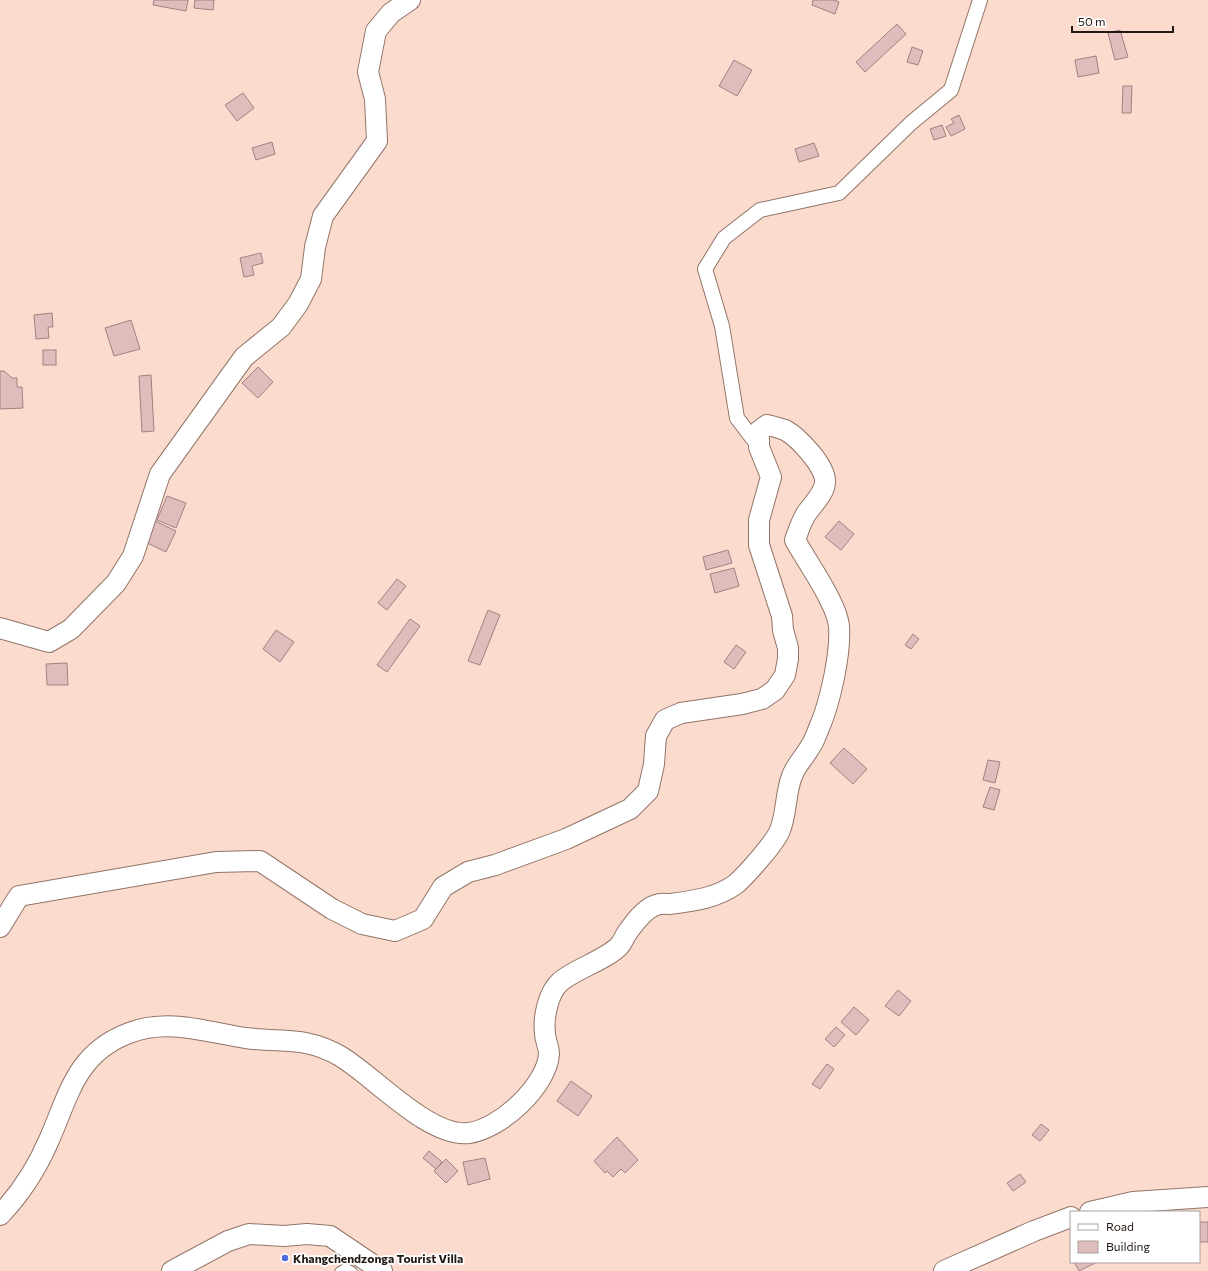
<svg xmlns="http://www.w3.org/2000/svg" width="1208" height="1271" font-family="Commissioner,sans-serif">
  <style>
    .building { fill: #dfbdbc; stroke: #a18181 }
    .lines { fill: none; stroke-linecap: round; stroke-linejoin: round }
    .lane-casing { stroke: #917568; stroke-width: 9 }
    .street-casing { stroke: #917568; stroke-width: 16 }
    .secondary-casing { stroke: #917568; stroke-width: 22 }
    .lane { stroke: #fff; stroke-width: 7 }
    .street { stroke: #fff; stroke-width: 14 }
    .secondary { stroke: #fff; stroke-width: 20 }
    .poi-dot { fill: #4e6be0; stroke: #fff; stroke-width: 1.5 }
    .labels { text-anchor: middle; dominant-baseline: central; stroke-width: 3.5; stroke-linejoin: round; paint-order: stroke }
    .poi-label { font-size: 12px; font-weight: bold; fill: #221712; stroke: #fff; text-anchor: start }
  </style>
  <rect width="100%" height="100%" fill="#fbdbcd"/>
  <!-- building -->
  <g class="building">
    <path d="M154 0H188L186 11 153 5Z"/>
    <path d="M195 0H214L213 10 194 8Z"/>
    <path d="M813 0H834L839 2 835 14 812 5Z"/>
    <path d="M897 24 906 34 865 72 856 62Z"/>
    <path d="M1120 30 1128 57 1115 60 1108 33Z"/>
    <path d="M912 47 923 51 918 65 907 62Z"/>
    <path d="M1096 56 1099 73 1078 77 1075 60Z"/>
    <path d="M734 60 752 70 737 96 719 86Z"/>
    <path d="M1123 86H1132L1131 113H1122Z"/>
    <path d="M243 93 254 108 237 121 225 105Z"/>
    <path d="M959 115 965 129 951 136 946 127 954 123 951 119Z"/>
    <path d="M942 125 946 136 934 140 930 129Z"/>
    <path d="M272 142 275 154 256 160 252 148Z"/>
    <path d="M814 143 819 156 799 162 795 149Z"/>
    <path d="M261 253 263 263 252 266 254 275 244 277 240 258Z"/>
    <path d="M52 313 53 327H48L49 338 36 339 34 315Z"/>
    <path d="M131 320 140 349 114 356 105 328Z"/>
    <rect x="43" y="350" width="13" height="15"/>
    <path d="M258 367 273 382 258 398 242 383Z"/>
    <path d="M0 371H4L12 378H17V387H22L23 408 0 409Z"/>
    <path d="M151 375 154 431 142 432 139 376Z"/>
    <path d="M167 496 186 503 176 528 157 520Z"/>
    <path d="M155 521 176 531 166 552 145 542Z"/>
    <path d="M839 521 854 534 841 550 825 537Z"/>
    <path d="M728 550 732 563 706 570 703 557Z"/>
    <path d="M734 568 739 586 715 593 710 574Z"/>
    <path d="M397 579 406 586 387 610 378 603Z"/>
    <path d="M488 610 500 615 480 665 468 661Z"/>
    <path d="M410 619 420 626 387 672 377 665Z"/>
    <path d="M276 630 294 642 280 662 263 649Z"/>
    <path d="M913 634 919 639 911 649 905 645Z"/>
    <path d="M736 645 746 652 734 669 724 662Z"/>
    <path d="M67 663 68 685H47L46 664Z"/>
    <path d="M844 748 867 769 853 784 830 763Z"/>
    <path d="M988 760 1000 762 995 783 983 780Z"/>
    <path d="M990 787 1000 790 994 810 983 807Z"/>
    <path d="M898 990 911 1001 899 1016 885 1006Z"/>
    <path d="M854 1007 869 1020 856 1035 841 1022Z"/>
    <path d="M836 1027 845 1035 834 1047 825 1039Z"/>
    <path d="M827 1064 834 1069 820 1089 812 1084Z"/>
    <path d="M571 1081 592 1096 578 1116 557 1101Z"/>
    <path d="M1041 1124 1049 1130 1040 1141 1032 1135Z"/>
    <path d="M617 1137 638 1160 625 1173 621 1169 613 1177 607 1171 605 1173 594 1161Z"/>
    <path d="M429 1151 442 1162 436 1169 423 1158Z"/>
    <path d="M485 1158 490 1179 468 1185 463 1162Z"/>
    <path d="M446 1159 458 1171 446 1183 434 1171Z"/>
    <path d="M1020 1174 1026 1182 1013 1191 1007 1183Z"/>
    <rect x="1200" y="1222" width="8" height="20"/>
    <path d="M1074 1262H1097L1079 1271Z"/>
  </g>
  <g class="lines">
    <defs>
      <path id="lane" d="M339 1271 346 1267 353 1271"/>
      <path id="street" d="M759 447 737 418 722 326 705 269 724 238 760 210 839 193 911 123 951 90 980 0"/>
      <g id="secondary">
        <path d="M0 628 49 642 71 629 116 583 133 556 160 474 244 357 281 327 298 304 311 279 315 247 323 216 377 141 375 99 368 72 376 31 391 13 410 0"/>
        <path d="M0 927 19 896 216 862 260 861 332 909 362 924 395 931 423 919 443 887 468 872 495 865 566 839 630 809 648 791 654 764 656 736 665 720 681 713 742 704 762 699 775 690 785 675 788 659V648L783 630 782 616 759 545V520L771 477 759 447V431L767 425C773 426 779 428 785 430 798 437 827 467 825 483 824 494 812 505 806 514 801 522 798 532 795 540 806 560 820 579 830 600 834 608 838 618 839 626 841 654 830 703 819 728 816 735 814 742 810 747 804 758 796 765 792 776 785 794 787 813 780 830 776 842 746 875 736 884 717 898 693 901 670 904 665 904 661 903 656 905 644 909 634 923 627 933 624 937 623 942 620 945 608 959 575 969 560 982 548 993 543 1018 545 1033 545 1040 549 1047 549 1054 547 1086 500 1129 469 1133 429 1138 374 1076 340 1056 305 1036 282 1043 246 1038 206 1032 168 1018 129 1033 76 1053 69 1095 49 1140 37 1168 21 1193 0 1215"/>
        <path d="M1090 1212 1133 1202 1208 1197"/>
        <path d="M172 1271 228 1241 249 1234 284 1236 307 1234 330 1236 382 1271"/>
        <path d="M944 1271 1034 1231 1071 1217"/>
      </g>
    </defs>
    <!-- lane casing -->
    <use href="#lane" class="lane-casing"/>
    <!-- street casing -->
    <use href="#street" class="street-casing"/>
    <!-- secondary casing -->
    <use href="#secondary" class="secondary-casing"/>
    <!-- lane -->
    <use href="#lane" class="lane"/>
    <!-- street -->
    <use href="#street" class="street"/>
    <!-- secondary -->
    <use href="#secondary" class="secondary"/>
  </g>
  <!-- markers -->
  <circle class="poi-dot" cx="285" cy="1258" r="4"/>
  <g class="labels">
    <!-- poi labels -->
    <g class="poi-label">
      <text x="293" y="1258">Khangchendzonga Tourist Villa</text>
    </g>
  </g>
  <!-- legend -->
  <rect x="1070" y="1211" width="130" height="52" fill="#ffffff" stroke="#a7a2a0"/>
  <rect x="1078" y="1224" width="20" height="6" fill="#ffffff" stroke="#a7a2a0"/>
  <text x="1106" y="1231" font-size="12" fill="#221712">Road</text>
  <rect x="1078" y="1241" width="20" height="12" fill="#dfbdbc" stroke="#a7a2a0"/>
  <text x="1106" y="1251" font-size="12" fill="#221712">Building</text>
  <!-- scale -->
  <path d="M1072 26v6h101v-6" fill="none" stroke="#221712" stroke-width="2"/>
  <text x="1078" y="26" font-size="12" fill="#221712" stroke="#ffffff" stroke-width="3" paint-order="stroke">50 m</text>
</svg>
